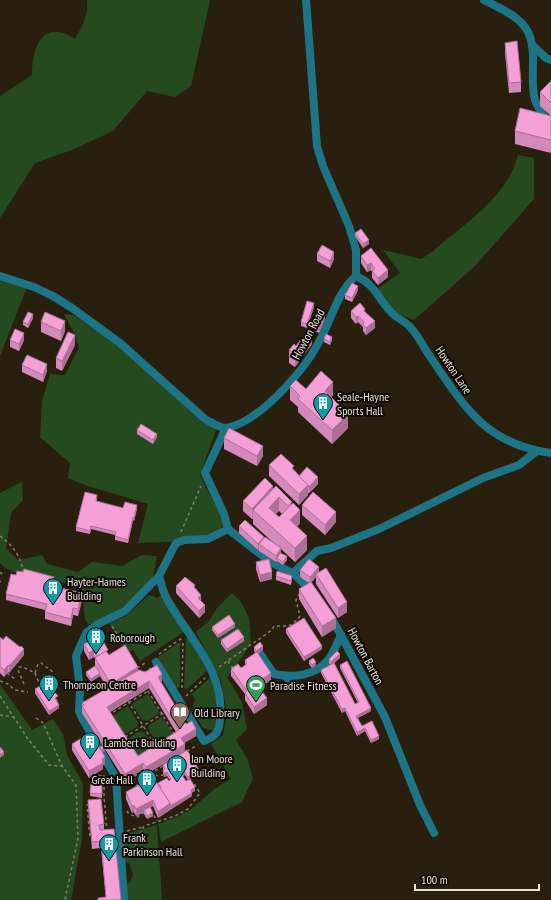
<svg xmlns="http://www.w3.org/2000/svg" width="551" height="900" font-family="'PT Sans Narrow',sans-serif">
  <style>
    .green { fill: #264a1f }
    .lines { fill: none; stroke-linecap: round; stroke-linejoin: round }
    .path { stroke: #857d70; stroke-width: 1.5; stroke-dasharray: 3 3; stroke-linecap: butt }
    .minor { stroke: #1d7485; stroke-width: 8 }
    .wall { fill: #d389b9; fill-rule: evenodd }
    .shaded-wall { fill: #ac6f96 }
    .building { fill: #f59fd7; stroke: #ac6f96; fill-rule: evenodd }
    .labels { text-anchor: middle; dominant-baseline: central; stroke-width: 4; stroke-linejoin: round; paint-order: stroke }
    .street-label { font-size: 12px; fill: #e8e1d7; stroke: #0e0904 }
    .poi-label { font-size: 12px; fill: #e8e1d7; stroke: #0e0904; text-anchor: start }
  </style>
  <rect width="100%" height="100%" fill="#281f0f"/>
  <!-- green -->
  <g class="green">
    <path d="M87 0H210L191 86 175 97 147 91 113 131 72 150 35 163 0 218V96L32 75C32 46 43 18 75 39 82 27 89 14 87 0Z"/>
    <path d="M518 155 534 158V199L475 266 414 320C396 315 386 304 378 288L400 273 383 250 421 259 432 252C465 223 507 198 518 155Z"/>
    <path d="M0 278 27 287 0 356Z"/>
    <path d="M64 314 73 315 118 345 202 422 214 428 216 430 200 475 220 514 223 525 218 531 208 536 184 537 170 542 138 543 148 504 88 486 68 478 70 463 40 437 42 401 50 374 65 375 79 348 74 333Z"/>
    <path d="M22 482 23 500 11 513 6 548 18 560 42 555 47 564 78 572 92 562 122 566 142 555 157 556 153 578 122 609 89 625 85 619 82 589C74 586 65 583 56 580 39 575 12 577 0 563V493Z"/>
    <path d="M232 593 241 602 249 618 251 643 233 671 227 677 242 702 247 729 236 740 247 758 253 778 242 802 161 842 158 824C171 819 184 815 195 806 209 794 214 788 231 779L211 744 223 735 227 714 221 681 196 632 209 621 217 608Z"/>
    <path d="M162 594 185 631 140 661 133 650 126 652 109 623 126 616 149 595 158 598Z"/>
    <path d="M189 636 207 671 187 689 184 688 186 638Z"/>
    <path d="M180 642V687L176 688 158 657Z"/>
    <path d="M211 677C218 695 217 712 215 731L203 728 192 711 195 699 192 694Z"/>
    <path d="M0 684 32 730 53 719 63 734 67 755 83 784 82 838 71 900H0Z"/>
    <path d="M148 694 160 713 146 721 142 720 132 704Z"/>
    <path d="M128 706 138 722 137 727 124 735 113 716Z"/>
    <path d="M162 717 174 735 158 745 148 729 149 725Z"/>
    <path d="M140 731 144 732 154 748 138 758 127 739Z"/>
    <path d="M157 825 162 900H127L126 885 131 881 133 874 129 863 123 861 120 835Z"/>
  </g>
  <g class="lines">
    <!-- path -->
    <g class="path">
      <path d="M181 532 201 486"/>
      <path d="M0 536C12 544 22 558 23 572"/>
      <path d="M0 572 3 575"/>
      <path d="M0 581 1 582"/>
      <path d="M112 626 124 647"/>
      <path d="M159 654 182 638"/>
      <path d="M228 661 234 670"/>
      <path d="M219 667 272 630 274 626C288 626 291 628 300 616L296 600 300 593"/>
      <path d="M137 668 147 662"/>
      <path d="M7 673 16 680"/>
      <path d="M35 673 41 688"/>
      <path d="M144 673 151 668"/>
      <path d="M0 681 8 684 15 690 28 692"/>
      <path d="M24 684 18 670 19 667H23L35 673 38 664 41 663 53 672"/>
      <path d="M182 688 183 640"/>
      <path d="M148 691 176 737 138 760 110 714Z"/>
      <path d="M0 696 28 739 49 765 62 766"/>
      <path d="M186 696 205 678"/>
      <path d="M128 701 156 747"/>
      <path d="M0 715 14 717"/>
      <path d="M36 718 43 723 62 766 76 785 78 838 65 900"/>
      <path d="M125 737 164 713"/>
      <path d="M187 751 198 745"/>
      <path d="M150 774 164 765"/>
      <path d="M104 775V797L107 831"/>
      <path d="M155 776 163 775"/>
      <path d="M124 782 143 771 144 773"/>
      <path d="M136 787 140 780"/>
      <path d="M89 805H87L90 837"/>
      <path d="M151 810 157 821"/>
      <path d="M127 811 129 814 137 817 145 812"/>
      <path d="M127 831 143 827"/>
      <path d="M130 856 144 826 175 816 188 809 200 793 193 782"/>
    </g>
    <!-- minor -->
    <g class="minor">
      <path d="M484 0C499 8 520 16 528 32 538 53 529 78 535 100 537 107 542 113 546 118"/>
      <path d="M532 45 546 58 551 60"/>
      <path d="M0 276 34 287 53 296 72 308 120 343 205 419C211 422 220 429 227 428 260 421 304 371 319 342 331 321 337 292 356 276V250L349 226 323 166 317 146 306 0"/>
      <path d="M356 276C376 285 377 298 391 312 396 318 405 321 410 327 417 334 422 344 427 352 462 403 483 444 551 453"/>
      <path d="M228 529 272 563 293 573 312 592"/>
      <path d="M293 573 317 551 331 548 379 529 483 478 519 465 537 451"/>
      <path d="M331 617 385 717 420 805 434 833"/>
      <path d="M261 655 274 674C293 678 315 676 328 660 334 653 337 643 341 635"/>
      <path d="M156 662 204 741C217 736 219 732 220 719 226 672 188 637 167 599 163 592 161 584 159 576"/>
      <path d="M287 677 293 688"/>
      <path d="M124 900 116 778 82 718 79 711 80 689 76 656 86 633 98 624 125 611 159 576 176 543 184 540 208 539 228 529 224 514 205 473 226 428"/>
    </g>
  </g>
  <!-- wall -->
  <g class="wall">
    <path d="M505 43 521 82V92L509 93 505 53Z"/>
    <path d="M551 81V153L515 144V131L550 115 540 106V92Z"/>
    <path d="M355 233 369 244 363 248 355 236Z"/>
    <path d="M371 248 388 277 378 285 372 278V272L371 270 367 272 361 263V256Z"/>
    <path d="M317 254 334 259 330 268 317 261Z"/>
    <path d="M358 290 352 302 345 299V295Z"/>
    <path d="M314 307 307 328 301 326V322Z"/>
    <path d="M351 311 365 312 375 328 366 335 363 331V327L358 322 356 324 351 318Z"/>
    <path d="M33 318 28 328 23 325V322Z"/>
    <path d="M325 319 319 333 315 331V327Z"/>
    <path d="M41 322 65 331 61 341 41 332Z"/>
    <path d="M324 339 332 340 330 345 324 342Z"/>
    <path d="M10 340H24L19 351 10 347Z"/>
    <path d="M312 344 295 367 289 363V350L296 346Z"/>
    <path d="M75 345 62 371 56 368V358Z"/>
    <path d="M22 365 47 371 43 382 22 372Z"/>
    <path d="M290 386 306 389 333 395 331 397 348 428 332 444 298 412V407L290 400Z"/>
    <path d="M137 430 157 437 153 444 137 434Z"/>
    <path d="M224 438 263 456 257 466 224 449Z"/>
    <path d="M269 465 294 471 299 476 318 484 309 493H308V495L299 505 269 476Z"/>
    <path d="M273 489 292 504 300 523 297 527 307 550 295 562 281 549V553L287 560 283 565 277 561 276 562 259 551V549L258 550 239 533V526L276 545 253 524V519H252L243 511V501ZM279 511 282 514 279 517 275 514Z"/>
    <path d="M97 498V501L123 508 137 509 134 521 133 520 128 543 115 540V535L91 529 90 534 76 531V527Z"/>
    <path d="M302 505 336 522 325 535 302 515Z"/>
    <path d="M256 562 272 579 260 582 256 569Z"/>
    <path d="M300 570 319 573 347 612 338 618 316 584V577L311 583 336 628 322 637 299 599V589L309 583 300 577Z"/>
    <path d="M276 576 292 579 291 585 276 580Z"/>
    <path d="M54 584V586L82 600 78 616 73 615 71 626 45 619V610L6 600V594Z"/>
    <path d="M176 586 195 588 201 602 205 612 199 618 176 593Z"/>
    <path d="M212 627H235L218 638 212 630Z"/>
    <path d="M286 629 322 649 304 661 286 633Z"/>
    <path d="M0 637 24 655 9 673 8 672 4 677 0 673Z"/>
    <path d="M221 640 244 641 227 652 221 644Z"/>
    <path d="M91 643 108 654 109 655 138 670 162 681 161 682 186 724 196 736 184 743 185 751 150 772 158 785V783L170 780 167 776 164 777 163 773V765L199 774 190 780 195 791 192 792V796L170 810 158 818 153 806 150 808 153 816 147 819 144 814V812L136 816 134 812 132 813 126 799V792L140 784 139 783V776L145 772 143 769 125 781 105 749V751L103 752 105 764 103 765V769L93 775 102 776V798L90 796 92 776 89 778 72 750V744L87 740 100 747 103 746 82 713V703L107 688 100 676 91 682 86 675V672L95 667V658L94 657 89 660 84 651V644ZM149 688 176 732 138 756 110 712ZM185 775 188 780 186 781 183 776Z"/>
    <path d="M254 647 263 650 258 653 271 680 259 688 267 705 254 714 245 700V694L231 676V669L241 668 245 666V660L255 653 254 650Z"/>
    <path d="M340 658 334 663 355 704 358 703 340 668V665L371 711 358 718 362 726 372 721 379 739 371 743 365 731 357 736 345 711 342 713 321 673V670L330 665 329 663V659Z"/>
    <path d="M309 661 316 665 312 668 309 664Z"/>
    <path d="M35 689 58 700 57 701 59 708 49 715 35 693Z"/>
    <path d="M88 800 104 824V830L121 900 106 897 101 848 92 849 88 807Z"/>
  </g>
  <!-- shaded-wall -->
  <g class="shaded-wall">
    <path d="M369 240V244L363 248V244Z"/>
    <path d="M334 252V259L330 268V261Z"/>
    <path d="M371 263V270L367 272V265Z"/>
    <path d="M388 270V277L378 285V278Z"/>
    <path d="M358 286V290L352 302V298Z"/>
    <path d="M314 303V307L307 328V324Z"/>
    <path d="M33 314V318L28 328V324Z"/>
    <path d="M325 315V319L319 333V329Z"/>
    <path d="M358 316V322L356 324V317Z"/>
    <path d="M65 321V331L61 341V331Z"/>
    <path d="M375 321V328L366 335V328Z"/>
    <path d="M24 333V340L19 351V344Z"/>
    <path d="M75 335V345L62 371V361Z"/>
    <path d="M312 337V344L295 367V360Z"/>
    <path d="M332 337V340L330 345V342Z"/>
    <path d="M47 364V371L43 382V375Z"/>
    <path d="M333 382V395L325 405V391Z"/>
    <path d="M348 414V428L332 444V430Z"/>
    <path d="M157 434V437L153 444V440Z"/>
    <path d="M263 446V456L257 466V456Z"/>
    <path d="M318 477V484L309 493V487Z"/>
    <path d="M308 485V495L299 505V494Z"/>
    <path d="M273 486V496L253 510 252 519V509Z"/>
    <path d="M279 497V511L269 521V508Z"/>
    <path d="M137 505V509L134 521V518Z"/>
    <path d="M300 510V523L290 534V520Z"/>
    <path d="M336 512V522L325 535V525Z"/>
    <path d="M133 517V520L128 543V540Z"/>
    <path d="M307 536V550L295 562V548Z"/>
    <path d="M264 537V544H259V549L258 550V544Z"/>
    <path d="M281 548V555L277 558V561L276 562V556Z"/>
    <path d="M287 556V560L283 565V562Z"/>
    <path d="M319 567V574H316V577L310 584V577Z"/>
    <path d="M272 572V579L260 582V575Z"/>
    <path d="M54 577V584L52 593V586Z"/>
    <path d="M82 593V600L78 616V609Z"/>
    <path d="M201 595V602L198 598Z"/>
    <path d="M347 602V612L338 618V608Z"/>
    <path d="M205 605V612L199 618V611Z"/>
    <path d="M73 608V615L71 626V619Z"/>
    <path d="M336 618V628L322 637V626Z"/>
    <path d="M235 624V627L218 638V635Z"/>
    <path d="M244 637V641L227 652V649Z"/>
    <path d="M263 646V650L256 654V651Z"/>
    <path d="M322 646V649L304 661V657Z"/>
    <path d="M24 649V655L9 673V666Z"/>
    <path d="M94 650V657L89 660V653Z"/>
    <path d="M340 654V658L331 666V662Z"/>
    <path d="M316 662V665L312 668V665Z"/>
    <path d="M8 665V672L4 677V670Z"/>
    <path d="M138 667V677L111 694V684Z"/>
    <path d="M100 673V676L91 682V679Z"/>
    <path d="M271 673V680L256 690V683Z"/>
    <path d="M162 674V681L158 684V677Z"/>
    <path d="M149 681V688L107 714V707Z"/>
    <path d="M267 698V705L254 714V707Z"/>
    <path d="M59 705V708L49 715V711Z"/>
    <path d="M345 708V711L342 713V709Z"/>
    <path d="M371 708V711L356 719V716Z"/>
    <path d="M365 728V731L357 736V732Z"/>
    <path d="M196 729V736L181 745V738Z"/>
    <path d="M379 736V739L371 743V740Z"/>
    <path d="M185 744V751L146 774V767Z"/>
    <path d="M105 748V751L99 754V751Z"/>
    <path d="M4 752V755L0 758V755Z"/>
    <path d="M105 757V764L103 765V769L89 778V771L102 759Z"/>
    <path d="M143 763V769L125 781V774Z"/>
    <path d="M199 770V774L188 781V777Z"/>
    <path d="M167 772V776L164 777V774Z"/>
    <path d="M185 772V775L181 777V774Z"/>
    <path d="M195 787V791L191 793V790Z"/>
    <path d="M192 793V796L170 810V806Z"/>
    <path d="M153 800V806L145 811 144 810V812L136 816V809Z"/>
    <path d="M170 803V810L158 818V812Z"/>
    <path d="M134 805V812L132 813V806Z"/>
    <path d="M153 813V816L147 819V816Z"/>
  </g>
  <!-- building -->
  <g class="building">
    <path d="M517 41 521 82 509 83 505 43Z"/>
    <path d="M551 81V103L540 92Z"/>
    <path d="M520 108 551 116V140L515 131Z"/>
    <path d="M361 229 369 240 363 244 355 233Z"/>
    <path d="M322 245 334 252 330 261 317 254Z"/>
    <path d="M371 248 388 270 378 278 372 271 375 269 371 263 367 265 361 256Z"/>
    <path d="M352 283 358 286 352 298 345 295Z"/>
    <path d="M307 301 314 303 307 324 301 322Z"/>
    <path d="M360 303 365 309 364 311 375 321 366 328 363 324 364 322 358 316 356 317 351 311Z"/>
    <path d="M28 312 33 314 28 324 23 322Z"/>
    <path d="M45 312 65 321 61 331 41 322Z"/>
    <path d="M321 313 325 315 319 329 315 327Z"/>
    <path d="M15 329 24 333 19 344 10 340Z"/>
    <path d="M68 332 75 335 62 361 56 358Z"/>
    <path d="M306 333 312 337 295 360 289 356 292 352 289 350 294 344 296 346Z"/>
    <path d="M326 334 332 337 330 342 324 339Z"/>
    <path d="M27 355 47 364 43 375 22 365Z"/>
    <path d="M321 371 333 382 325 391 348 414 332 430 298 399 300 396 290 386 296 380 306 389Z"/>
    <path d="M141 424 157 434 153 440 137 430Z"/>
    <path d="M229 428 263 446 257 456 224 438Z"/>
    <path d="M281 454 294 466 292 468 308 485 299 494 269 465Z"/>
    <path d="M307 467 318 477 309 487 308 485 299 476Z"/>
    <path d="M265 478 273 486 252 509 243 501Z"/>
    <path d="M276 486 292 502 288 506 279 497 269 508 279 517 293 503 300 510 290 520 307 536 295 548 253 510Z"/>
    <path d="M85 492 97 495 96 501 123 508 125 502 137 505 134 518 133 517 128 540 115 536 116 532 91 526 90 531 76 527Z"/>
    <path d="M313 492 336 512 325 525 302 505Z"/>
    <path d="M245 520 264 537 258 544 239 526Z"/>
    <path d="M265 537 281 548 276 556 259 544Z"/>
    <path d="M280 553 287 556 283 562 277 558Z"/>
    <path d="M269 559 272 572 260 575 256 562Z"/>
    <path d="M309 559 319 567 310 577 300 570Z"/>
    <path d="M326 568 347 602 338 608 316 574Z"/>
    <path d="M24 569 54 577 52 586 82 593 78 609 73 608 71 619 45 612 47 604 6 594 11 574 16 575 17 571 23 572Z"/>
    <path d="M277 571 292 576 291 581 276 576Z"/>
    <path d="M185 577 195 585 194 587 201 595 198 598 205 605 199 611 176 586Z"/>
    <path d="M311 582 336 618 322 626 299 589Z"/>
    <path d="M229 615 235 624 218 635 212 627Z"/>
    <path d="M304 618 322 646 304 657 286 629Z"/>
    <path d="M238 629 244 637 227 649 221 640Z"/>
    <path d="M6 636 20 647 21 646 24 649 9 666 8 665 4 670 0 666V637L3 640Z"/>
    <path d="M101 637 108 650 98 656 94 650 89 653 84 644 90 641 91 643Z"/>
    <path d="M260 642 263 646 256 651 254 647Z"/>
    <path d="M125 645 138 667 111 684 95 658 106 651 109 655Z"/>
    <path d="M337 651 340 654 331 662 329 659Z"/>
    <path d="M257 652 271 673 256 683 267 698 254 707 245 693 247 691 231 669 238 664 241 668 247 664 245 660Z"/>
    <path d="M313 658 316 662 312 665 309 661Z"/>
    <path d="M347 661 371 708 356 716 362 726 372 721 379 736 371 740 365 728 357 732 345 708 342 709 321 670 334 663 355 704 359 702 340 665Z"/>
    <path d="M157 665 162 674 158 677 186 724 192 721 196 729 181 738 185 744 146 767 143 763 125 774 82 706 84 705 82 703 139 670 145 672ZM149 681 179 730 138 756 107 707Z"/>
    <path d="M95 666 100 673 91 679 86 672Z"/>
    <path d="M46 682 58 696 55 698 59 705 49 711 35 689Z"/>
    <path d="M85 736 87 740 93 736 105 757 102 759 103 763 89 771 72 744Z"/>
    <path d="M104 745 105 748 101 750 100 747Z"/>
    <path d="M0 747 4 752 0 755Z"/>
    <path d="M187 750 199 770 188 777 185 772 181 774 186 781 190 779 195 787 191 790 192 793 170 806V803L160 788 161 787 158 783 167 778 169 781 171 779 167 772 164 774 163 770 165 769 163 765Z"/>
    <path d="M149 770 151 774 153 773 155 776 153 777 170 803 158 812 153 800 136 809 134 805 132 806 126 792 143 783 139 776Z"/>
    <path d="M92 775 102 776V794L90 793Z"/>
    <path d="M101 799 104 824 99 825 100 830 114 829 121 900H98V898L106 897 101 841 92 842 88 800Z"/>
    <path d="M150 807 153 813 147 816 144 810Z"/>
  </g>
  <!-- icons -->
  <defs>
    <symbol id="building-pin" viewBox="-11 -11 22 30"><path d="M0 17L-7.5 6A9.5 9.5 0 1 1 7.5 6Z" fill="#0f9aa8" stroke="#0e0904"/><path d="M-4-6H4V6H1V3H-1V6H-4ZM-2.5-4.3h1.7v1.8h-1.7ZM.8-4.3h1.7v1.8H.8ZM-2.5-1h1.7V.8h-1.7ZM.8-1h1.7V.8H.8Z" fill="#fff"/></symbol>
    <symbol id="stadium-pin" viewBox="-11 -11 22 30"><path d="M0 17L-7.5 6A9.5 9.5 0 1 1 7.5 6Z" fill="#2e9e5b" stroke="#0e0904"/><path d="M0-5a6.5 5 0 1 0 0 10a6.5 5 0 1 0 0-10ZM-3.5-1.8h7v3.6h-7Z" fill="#fff"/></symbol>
    <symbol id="library-pin" viewBox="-11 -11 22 30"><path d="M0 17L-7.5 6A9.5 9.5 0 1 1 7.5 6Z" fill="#8d6e63" stroke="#0e0904"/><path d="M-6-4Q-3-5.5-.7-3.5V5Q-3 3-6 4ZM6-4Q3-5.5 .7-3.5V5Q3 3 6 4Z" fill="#fff"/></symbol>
  </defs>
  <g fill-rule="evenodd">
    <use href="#building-pin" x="312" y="392" width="22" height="30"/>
    <use href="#building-pin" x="42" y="577" width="22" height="30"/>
    <use href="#building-pin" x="85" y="626" width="22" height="30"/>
    <use href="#building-pin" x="38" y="673" width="22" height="30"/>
    <use href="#stadium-pin" x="245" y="674" width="22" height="30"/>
    <use href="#library-pin" x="169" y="701" width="22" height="30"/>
    <use href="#building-pin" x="79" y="731" width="22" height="30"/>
    <use href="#building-pin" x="166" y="754" width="22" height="30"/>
    <use href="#building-pin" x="136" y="768" width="22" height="30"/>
    <use href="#building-pin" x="98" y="833" width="22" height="30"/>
  </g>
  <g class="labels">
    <!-- street labels -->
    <g class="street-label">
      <text transform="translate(308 334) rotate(-62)">Howton Road</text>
      <text transform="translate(454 370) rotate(56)">Howton Lane</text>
      <text transform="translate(366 656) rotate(62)">Howton Barton</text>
    </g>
    <!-- poi labels -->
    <g class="poi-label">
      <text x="337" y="396">Seale-Hayne<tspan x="337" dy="14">Sports Hall</tspan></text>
      <text x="67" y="581">Hayter-Hames<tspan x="67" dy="14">Building</tspan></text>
      <text x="110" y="637">Roborough</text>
      <text x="63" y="684">Thompson Centre</text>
      <text x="270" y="685">Paradise Fitness</text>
      <text x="194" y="712">Old Library</text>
      <text x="104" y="742">Lambert Building</text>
      <text x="191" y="758">Ian Moore<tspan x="191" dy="14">Building</tspan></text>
      <text x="133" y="779" text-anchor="end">Great Hall</text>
      <text x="123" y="837">Frank<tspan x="123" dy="14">Parkinson Hall</tspan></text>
    </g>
  </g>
  <!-- scale -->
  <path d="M415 884v6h124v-6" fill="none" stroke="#e8e1d7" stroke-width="2"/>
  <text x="421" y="884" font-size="12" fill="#e8e1d7" stroke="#0e0904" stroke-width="3" paint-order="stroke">100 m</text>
</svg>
